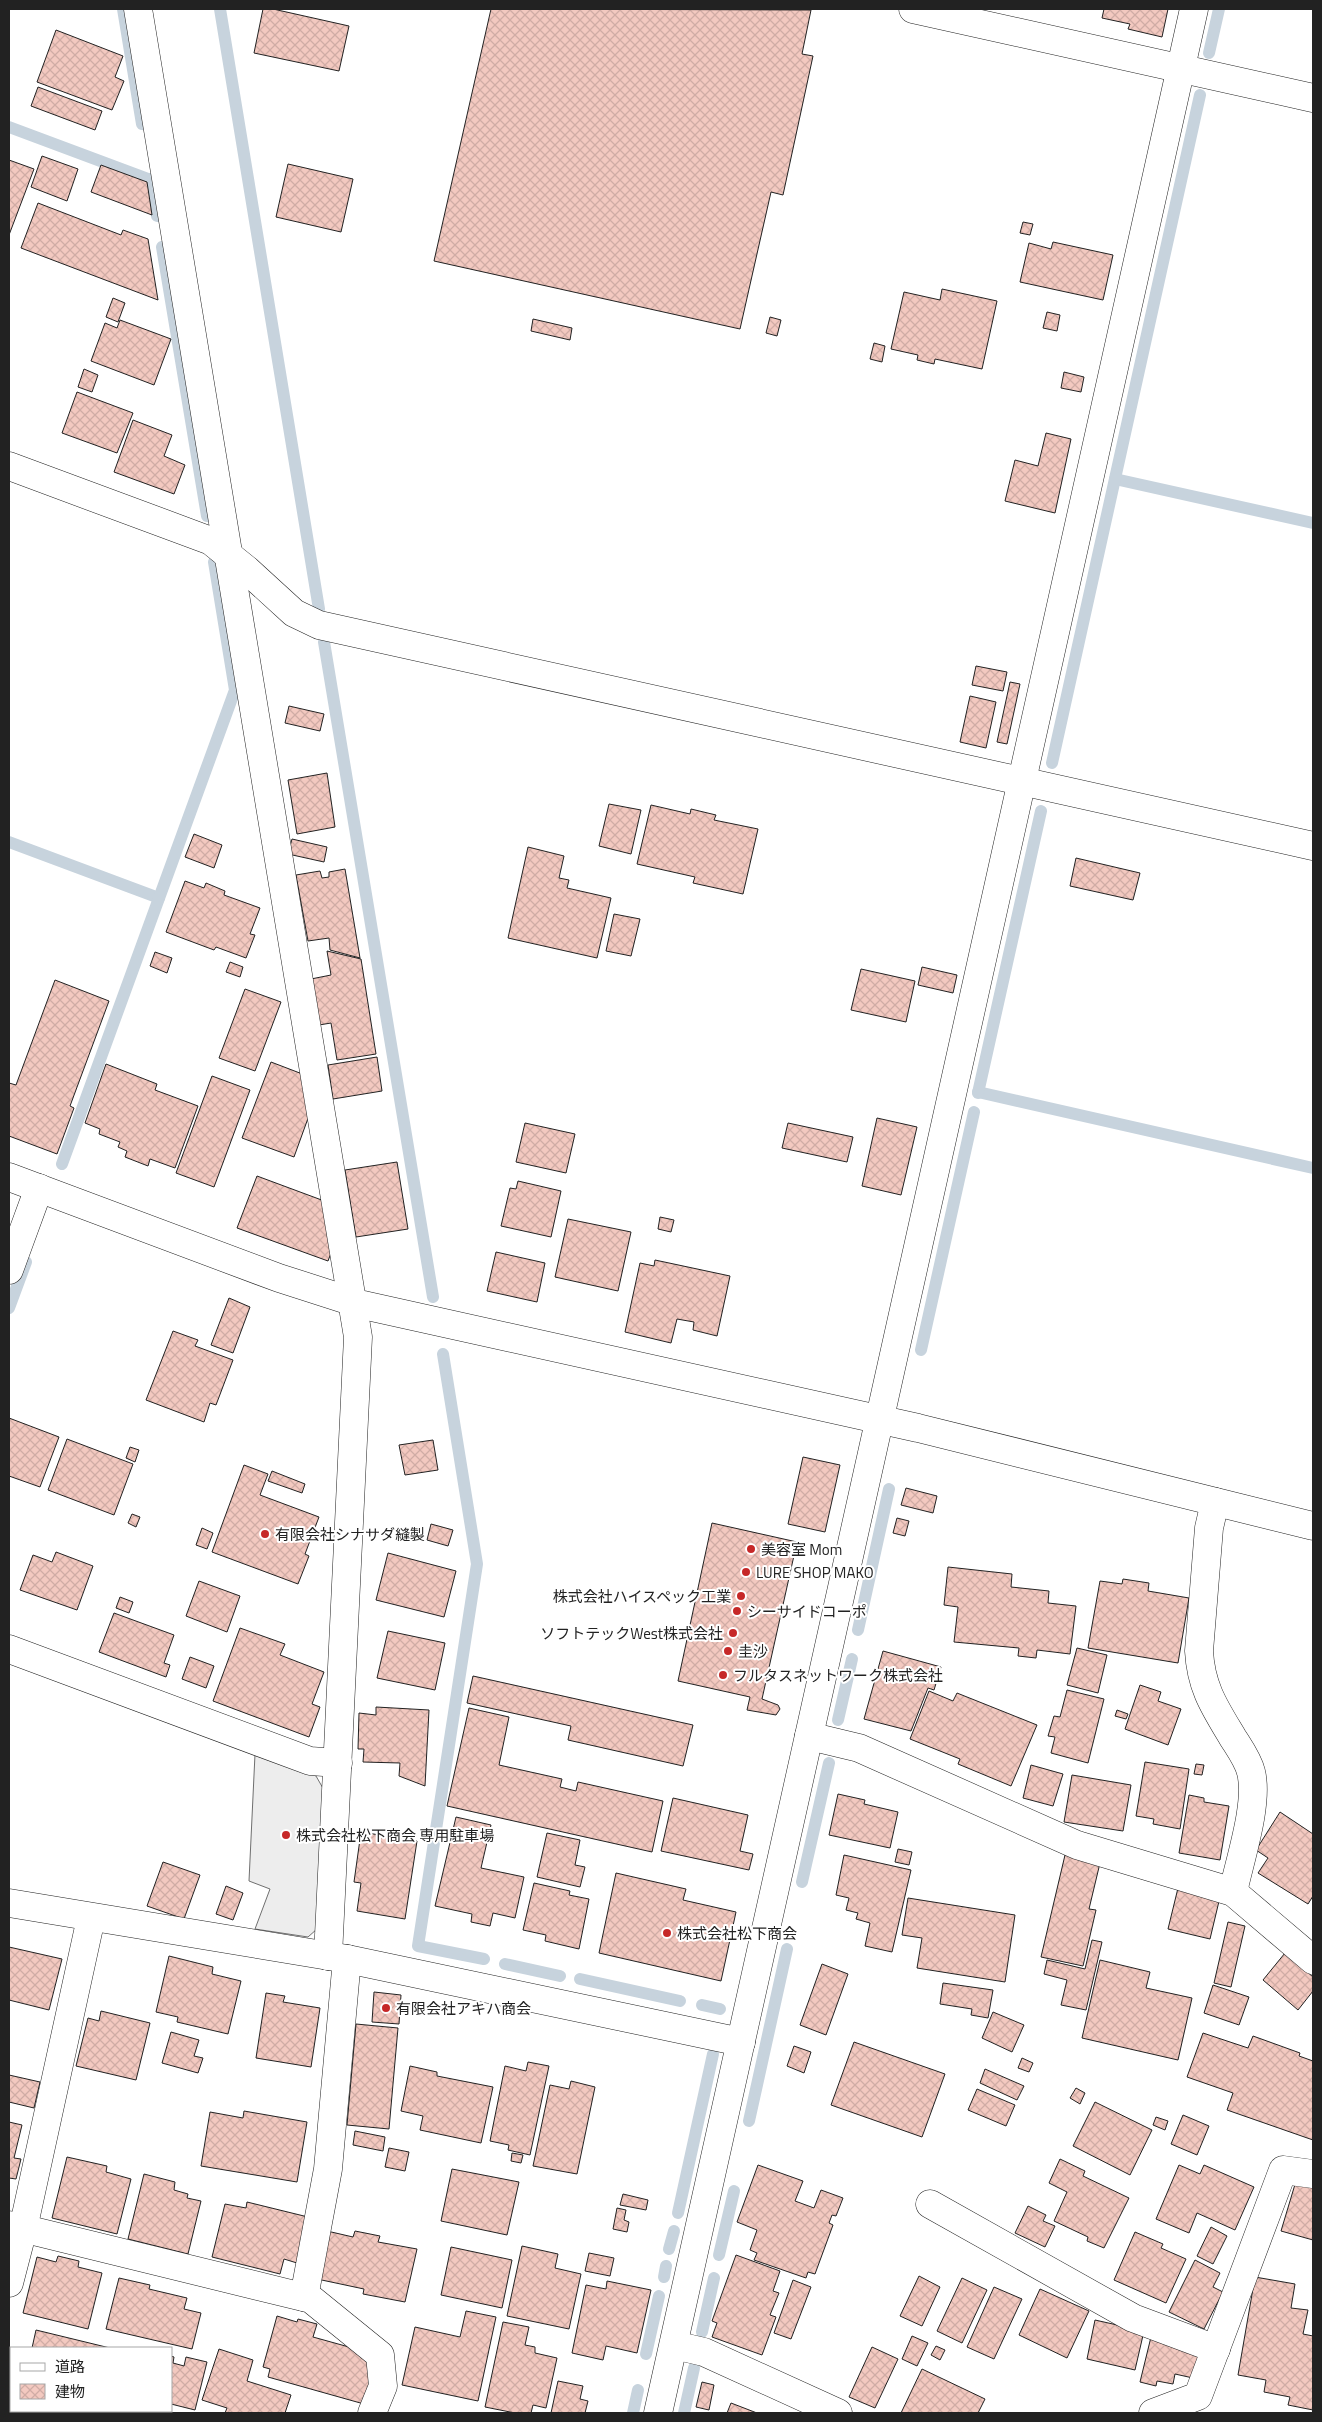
<svg xmlns="http://www.w3.org/2000/svg" width="1322" height="2422" font-family="'Titillium Web','Noto Sans JP',sans-serif">
  <style>
    .parking { fill: #ededed; stroke: #6f6f6f }
    .lines { fill: none; stroke-linecap: round; stroke-linejoin: round }
    .stream { stroke: #c7d3dd; stroke-width: 12 }
    .building { fill: url(#building-cross-hatch); stroke: #222 }
    .street-casing { stroke: #222; stroke-width: 29 }
    .secondary-casing { stroke: #222; stroke-width: 29 }
    .street { stroke: #fff; stroke-width: 28 }
    .secondary { stroke: #fff; stroke-width: 28 }
    .poi-dot { fill: #c62828; stroke: #fff; stroke-width: 2 }
    .labels { text-anchor: middle; dominant-baseline: central; stroke-width: 4; stroke-linejoin: round; paint-order: stroke }
    .poi-label { font-size: 15px; fill: #222; stroke: #fff; text-anchor: start }
  </style>
  <defs>
    <pattern id="building-cross-hatch" width="8" height="8" patternUnits="userSpaceOnUse" patternTransform="scale(1.25)"><rect width="8" height="8" fill="#f3c9c0"/><path d="M0 0l8 8M0 8l8-8" fill="none" stroke="#d0aca5"/></pattern>
  </defs>
  <rect width="100%" height="100%" fill="#fff"/>
  <!-- parking -->
  <path class="parking" d="M255 1754 316 1776 324 1790 317 1929 308 1937 255 1929 270 1889 249 1881Z"/>
  <g class="lines">
    <!-- stream -->
    <g class="stream">
      <path d="M123 9 142 124"/>
      <path d="M220 9 319 609"/>
      <path d="M1209 53 1219 9"/>
      <path d="M9 127 151 180"/>
      <path d="M151 179 157 216"/>
      <path d="M162 247 207 516"/>
      <path d="M1115 479 1313 523"/>
      <path d="M324 642 433 1297"/>
      <path d="M1052 763 1200 95"/>
      <path d="M9 842 159 898"/>
      <path d="M978 1092 1313 1168"/>
      <path d="M978 1093 1041 811"/>
      <path d="M62 1164 235 690 214 562"/>
      <path d="M9 1308 26 1262"/>
      <path d="M921 1350 974 1112"/>
      <path d="M443 1354 477 1564 418 1946 484 1959"/>
      <path d="M858 1630 889 1489"/>
      <path d="M838 1720 852 1659"/>
      <path d="M802 1882 829 1763"/>
      <path d="M505 1964 560 1976"/>
      <path d="M580 1979 680 2001"/>
      <path d="M702 2005 720 2009"/>
      <path d="M749 2121 787 1949"/>
      <path d="M678 2213 713 2054"/>
      <path d="M669 2249 674 2231"/>
      <path d="M719 2255 734 2191"/>
      <path d="M664 2277 666 2266"/>
      <path d="M702 2332 714 2278"/>
      <path d="M646 2354 659 2296"/>
      <path d="M633 2413 638 2390"/>
      <path d="M684 2413 694 2368"/>
    </g>
  </g>
  <!-- building -->
  <g class="building">
    <path d="M263 9H273L349 26 339 71 254 53Z"/>
    <path d="M491 9 811 10 802 54 813 56 783 195 771 192 740 329 434 261Z"/>
    <path d="M1104 9H1168L1162 37 1128 29 1130 24 1102 18Z"/>
    <path d="M56 30 123 56 115 77 124 81 112 110 37 82Z"/>
    <path d="M38 87 102 111 95 130 31 106Z"/>
    <path d="M42 156 78 169 67 201 31 187Z"/>
    <path d="M9 160 34 169 9 235Z"/>
    <path d="M288 164 353 179 341 232 276 217Z"/>
    <path d="M101 165 147 182 152 215 91 192Z"/>
    <path d="M38 203 121 235 123 230 148 239 158 300 21 248Z"/>
    <path d="M1023 222 1033 224 1030 235 1020 233Z"/>
    <path d="M1053 242 1113 255 1103 300 1020 282 1029 243 1051 249Z"/>
    <path d="M942 289 997 301 982 369 935 359 934 364 917 360 918 355 891 349 904 292 940 300Z"/>
    <path d="M113 298 125 303 118 322 106 317Z"/>
    <path d="M1047 312 1060 315 1057 331 1043 328Z"/>
    <path d="M770 317 781 320 777 336 766 333Z"/>
    <path d="M533 319 572 328 570 340 531 331Z"/>
    <path d="M120 320 171 339 154 385 91 361 105 323 117 328Z"/>
    <path d="M874 343 885 346 882 362 870 359Z"/>
    <path d="M84 369 98 375 92 392 78 387Z"/>
    <path d="M1064 372 1084 377 1081 392 1061 388Z"/>
    <path d="M77 392 133 413 117 453 62 433Z"/>
    <path d="M133 420 172 435 164 456 185 465 174 494 114 472Z"/>
    <path d="M1046 433 1071 439 1055 513 1005 501 1015 460 1038 466Z"/>
    <path d="M976 666 1007 672 1003 691 972 685Z"/>
    <path d="M1010 682 1020 684 1007 744 997 742Z"/>
    <path d="M970 696 996 702 986 748 960 742Z"/>
    <path d="M289 706 324 714 320 731 285 723Z"/>
    <path d="M327 773 335 827 297 834 288 780Z"/>
    <path d="M609 804 641 810 631 854 599 846Z"/>
    <path d="M651 805 690 814 691 809 716 815 714 820 758 829 743 894 693 883 695 877 637 864Z"/>
    <path d="M194 834 222 845 214 868 185 857Z"/>
    <path d="M292 839 327 847 324 862 288 854Z"/>
    <path d="M528 847 564 856 559 878 569 880 567 888 611 898 597 958 508 938Z"/>
    <path d="M1076 858 1140 873 1133 900 1070 886Z"/>
    <path d="M345 869 360 958 330 950 329 938 308 941 296 875 320 871 322 878 329 877V872Z"/>
    <path d="M185 881 204 888 206 883 225 891 224 895 260 908 250 934 255 935 246 958 216 947 214 950 166 932Z"/>
    <path d="M614 914 640 919 631 956 606 951Z"/>
    <path d="M327 951 361 959 376 1054 337 1060 331 1023 319 1025 311 979 331 975Z"/>
    <path d="M155 952 172 958 167 973 150 966Z"/>
    <path d="M230 962 243 967 240 977 226 972Z"/>
    <path d="M922 967 957 975 953 993 918 985Z"/>
    <path d="M861 969 915 981 906 1022 851 1010Z"/>
    <path d="M55 980 109 1001 70 1106 74 1108 57 1154 9 1136V1083L16 1085Z"/>
    <path d="M245 989 281 1002 255 1071 219 1058Z"/>
    <path d="M377 1057 382 1091 333 1099 328 1065Z"/>
    <path d="M271 1062 305 1075 311 1110 294 1157 242 1138Z"/>
    <path d="M106 1064 157 1084 155 1090 198 1106 175 1168 150 1159 148 1166 125 1157 127 1151 118 1147 120 1142 99 1134 100 1129 85 1123Z"/>
    <path d="M212 1076 250 1090 214 1187 176 1173Z"/>
    <path d="M877 1118 917 1127 901 1195 862 1186Z"/>
    <path d="M525 1123 575 1134 566 1173 516 1162Z"/>
    <path d="M788 1123 853 1137 847 1162 782 1148Z"/>
    <path d="M397 1162 408 1229 356 1237 345 1170Z"/>
    <path d="M257 1176 327 1202 334 1245 328 1261 237 1228Z"/>
    <path d="M518 1181 561 1191 551 1237 501 1226 510 1188 516 1189Z"/>
    <path d="M660 1217 674 1220 671 1232 658 1229Z"/>
    <path d="M568 1219 631 1232 618 1291 555 1277Z"/>
    <path d="M496 1252 545 1263 537 1302 487 1291Z"/>
    <path d="M655 1260 730 1276 717 1336 693 1330 694 1322 677 1319 671 1343 625 1332 640 1263 654 1266Z"/>
    <path d="M229 1298 250 1307 233 1353 211 1345Z"/>
    <path d="M173 1331 198 1340 195 1346 233 1360 216 1405 210 1403 204 1422 146 1400Z"/>
    <path d="M9 1418 59 1437 40 1487 9 1476Z"/>
    <path d="M67 1439 133 1464 114 1515 48 1490Z"/>
    <path d="M433 1440 438 1470 405 1475 399 1445Z"/>
    <path d="M130 1447 139 1450 135 1462 126 1458Z"/>
    <path d="M803 1457 840 1465 825 1532 788 1524Z"/>
    <path d="M244 1465 268 1474 260 1495 319 1517 305 1554 309 1556 298 1584 212 1552Z"/>
    <path d="M272 1471 305 1484 302 1493 268 1481Z"/>
    <path d="M906 1488 937 1496 933 1513 901 1505Z"/>
    <path d="M132 1514 140 1517 136 1527 128 1523Z"/>
    <path d="M897 1518 909 1521 905 1536 893 1533Z"/>
    <path d="M712 1523 797 1542 762 1699 778 1705 780 1709 776 1715 747 1710 750 1697 678 1681Z"/>
    <path d="M431 1524 453 1530 448 1546 427 1540Z"/>
    <path d="M202 1528 213 1533 207 1549 196 1545Z"/>
    <path d="M56 1552 93 1566 77 1610 20 1590 33 1555 52 1562Z"/>
    <path d="M388 1553 456 1571 444 1617 376 1600Z"/>
    <path d="M948 1567 1012 1574 1011 1587 1049 1591 1048 1603 1076 1606 1070 1654 1037 1650 1036 1658 1018 1656 1019 1648 954 1642 958 1607 944 1605Z"/>
    <path d="M1123 1579 1149 1583 1148 1591 1189 1598 1178 1663 1088 1648 1100 1581 1122 1584Z"/>
    <path d="M199 1581 240 1596 227 1632 186 1616Z"/>
    <path d="M120 1597 133 1602 129 1613 116 1608Z"/>
    <path d="M114 1613 174 1635 164 1663 170 1665 166 1677 99 1652Z"/>
    <path d="M240 1628 285 1644 280 1655 324 1672 312 1704 320 1707 309 1737 213 1701Z"/>
    <path d="M388 1631 445 1643 435 1690 377 1678Z"/>
    <path d="M1077 1648 1107 1655 1098 1693 1067 1685Z"/>
    <path d="M883 1651 941 1667 934 1690 928 1688 911 1731 864 1719Z"/>
    <path d="M190 1657 214 1666 206 1688 182 1679Z"/>
    <path d="M473 1676 693 1725 683 1766 568 1740 571 1726 467 1703Z"/>
    <path d="M1140 1685 1161 1692 1158 1701 1181 1709 1168 1745 1125 1729Z"/>
    <path d="M1067 1690 1104 1699 1088 1763 1051 1753 1055 1737 1048 1736 1054 1716 1060 1717Z"/>
    <path d="M929 1691 953 1701 957 1693 1037 1725 1011 1786 958 1764 960 1759 910 1739Z"/>
    <path d="M376 1707 429 1710 425 1786 399 1776 400 1763 363 1762 364 1749H358L359 1713 376 1715Z"/>
    <path d="M469 1708 509 1717 499 1765 562 1779 560 1787 576 1791 578 1782 663 1801 652 1852 447 1806Z"/>
    <path d="M1117 1710 1128 1714 1126 1719 1115 1716Z"/>
    <path d="M1145 1762 1189 1769 1180 1829 1153 1824 1154 1819 1136 1816Z"/>
    <path d="M1196 1764 1204 1765 1202 1775 1194 1774Z"/>
    <path d="M1031 1765 1063 1774 1053 1806 1023 1798Z"/>
    <path d="M1072 1775 1131 1785 1123 1831 1064 1822Z"/>
    <path d="M838 1794 865 1800 864 1804 898 1812 890 1848 829 1835Z"/>
    <path d="M1189 1795 1204 1798V1802L1229 1806 1220 1860 1179 1853Z"/>
    <path d="M673 1798 748 1815 740 1851 753 1854 749 1870 661 1851Z"/>
    <path d="M1280 1812 1313 1834V1896L1308 1904 1258 1873 1268 1858 1256 1850Z"/>
    <path d="M456 1817 491 1825 481 1868 524 1877 515 1918 493 1913 490 1926 471 1922 472 1914 435 1906Z"/>
    <path d="M361 1832 417 1841 405 1919 357 1911 361 1883 354 1882Z"/>
    <path d="M547 1833 580 1840 575 1865 585 1867 580 1887 537 1877Z"/>
    <path d="M898 1849 912 1852 909 1865 895 1862Z"/>
    <path d="M844 1855 911 1870 892 1952 865 1946 870 1923 856 1919 858 1913 846 1910 849 1898 836 1895Z"/>
    <path d="M1065 1855 1100 1863 1089 1909 1096 1910 1083 1966 1041 1957Z"/>
    <path d="M163 1862 200 1875 184 1919 147 1906Z"/>
    <path d="M616 1873 686 1889 683 1900 736 1912 721 1981 599 1953Z"/>
    <path d="M534 1883 570 1891 569 1895 589 1899 579 1949 545 1941 546 1935 523 1930Z"/>
    <path d="M226 1886 243 1893 233 1920 216 1914Z"/>
    <path d="M1178 1888 1220 1897 1210 1939 1168 1929Z"/>
    <path d="M908 1898 1015 1915 1005 1982 917 1968 922 1938 902 1935Z"/>
    <path d="M1228 1922 1245 1926 1231 1987 1214 1983Z"/>
    <path d="M1092 1940 1102 1942 1086 2010 1061 2005 1067 1980 1044 1974 1047 1960 1085 1969Z"/>
    <path d="M9 1947 62 1959 49 2010 9 2000Z"/>
    <path d="M1285 1953 1313 1977V1991L1298 2010 1263 1980Z"/>
    <path d="M169 1956 213 1967 212 1974 241 1981 228 2034 177 2022 178 2017 156 2012Z"/>
    <path d="M1100 1960 1150 1972 1146 1988 1192 1998 1178 2060 1082 2038Z"/>
    <path d="M822 1964 848 1974 826 2035 800 2025Z"/>
    <path d="M943 1983 993 1990 988 2018 971 2015 972 2009 940 2004Z"/>
    <path d="M1213 1985 1249 1997 1239 2025 1204 2013Z"/>
    <path d="M374 1992 401 1995 399 2024 372 2022Z"/>
    <path d="M266 1993 285 1996 283 2002 320 2008 311 2067 256 2058Z"/>
    <path d="M101 2011 150 2023 136 2080 76 2066 88 2018 99 2021Z"/>
    <path d="M993 2012 1024 2025 1012 2052 982 2038Z"/>
    <path d="M356 2024 398 2028 389 2129 347 2125Z"/>
    <path d="M171 2032 199 2040 194 2056 203 2058 198 2073 162 2063Z"/>
    <path d="M1203 2033 1248 2048 1253 2036 1300 2053 1299 2056 1313 2061V2140L1227 2110 1233 2093 1187 2077Z"/>
    <path d="M854 2042 945 2074 922 2137 831 2105Z"/>
    <path d="M794 2046 811 2052 804 2073 787 2066Z"/>
    <path d="M1022 2058 1033 2063 1029 2072 1018 2068Z"/>
    <path d="M528 2062 549 2066 530 2155 508 2150 509 2145 490 2141 505 2066 526 2071Z"/>
    <path d="M410 2066 437 2072V2076L493 2087 481 2143 420 2130 423 2116 401 2111Z"/>
    <path d="M985 2069 1024 2086 1017 2100 980 2083Z"/>
    <path d="M9 2075 40 2082 34 2108 9 2102Z"/>
    <path d="M571 2081 595 2087 577 2174 533 2166 550 2085 569 2089Z"/>
    <path d="M1076 2088 1085 2093 1080 2104 1070 2098Z"/>
    <path d="M977 2089 1015 2105 1006 2126 968 2110Z"/>
    <path d="M1095 2102 1152 2130 1130 2175 1073 2146Z"/>
    <path d="M244 2111 307 2122 297 2182 201 2166 210 2112 243 2118Z"/>
    <path d="M1183 2115 1209 2126 1197 2155 1171 2144Z"/>
    <path d="M1156 2117 1168 2121 1165 2130 1153 2125Z"/>
    <path d="M9 2122 22 2125 14 2158 21 2159 16 2179 9 2178Z"/>
    <path d="M355 2131 385 2137 383 2151 353 2145Z"/>
    <path d="M389 2148 409 2152 405 2171 385 2167Z"/>
    <path d="M512 2153 523 2155 521 2163 511 2161Z"/>
    <path d="M67 2157 107 2166 106 2172 131 2179 117 2234 52 2218Z"/>
    <path d="M1060 2159 1085 2171 1083 2176 1129 2198 1104 2248 1087 2241 1088 2237 1054 2221 1067 2192 1049 2183Z"/>
    <path d="M758 2165 803 2181 795 2201 814 2208 821 2190 843 2198 836 2216 832 2215 829 2223 833 2225 815 2274 808 2272 806 2278 754 2260 757 2253 750 2250 757 2230 737 2222Z"/>
    <path d="M1179 2165 1200 2174 1204 2165 1254 2187 1235 2230 1197 2213 1189 2233 1156 2219Z"/>
    <path d="M452 2169 519 2182 507 2235 441 2221Z"/>
    <path d="M144 2174 175 2182 174 2190 188 2194 187 2198 201 2201 188 2254 128 2239Z"/>
    <path d="M1296 2181 1313 2185V2240L1281 2231Z"/>
    <path d="M623 2194 648 2200 646 2210 620 2205Z"/>
    <path d="M247 2202 308 2217 297 2263 284 2259 280 2274 212 2257 225 2204 246 2208Z"/>
    <path d="M1028 2206 1046 2215 1043 2221 1055 2226 1045 2247 1015 2233Z"/>
    <path d="M617 2208 626 2210 624 2220 629 2222 627 2232 613 2229Z"/>
    <path d="M1211 2227 1227 2236 1213 2264 1197 2256Z"/>
    <path d="M327 2231 353 2237 355 2231 380 2236 378 2242 417 2249 405 2302 363 2294 364 2289 317 2279Z"/>
    <path d="M1135 2232 1163 2244 1161 2248 1186 2259 1166 2303 1114 2280Z"/>
    <path d="M522 2246 558 2254 555 2268 581 2274 569 2329 507 2316Z"/>
    <path d="M451 2247 512 2260 502 2308 441 2295Z"/>
    <path d="M589 2253 614 2258 610 2276 585 2271Z"/>
    <path d="M736 2255 780 2271 773 2291 779 2293 770 2315 776 2317 762 2355 712 2337 717 2323 712 2321Z"/>
    <path d="M58 2256 79 2261 78 2267 102 2273 88 2329 23 2313 37 2257 56 2262Z"/>
    <path d="M1195 2260 1220 2273 1213 2287 1223 2292 1204 2329 1169 2312Z"/>
    <path d="M919 2276 940 2287 922 2326 900 2316Z"/>
    <path d="M1255 2277 1295 2284 1291 2308 1308 2310 1303 2334 1313 2336V2410L1288 2405 1290 2397 1264 2392 1266 2380 1238 2375Z"/>
    <path d="M119 2278 150 2285 149 2289 187 2298 184 2309 201 2313 192 2349 106 2329Z"/>
    <path d="M962 2278 987 2290 962 2343 937 2331Z"/>
    <path d="M793 2280 811 2287 791 2339 774 2333Z"/>
    <path d="M607 2281 651 2290 637 2353 606 2346 603 2360 572 2353 586 2285 606 2289Z"/>
    <path d="M994 2287 1022 2299 994 2359 967 2347Z"/>
    <path d="M1040 2289 1089 2311 1067 2358 1019 2335Z"/>
    <path d="M466 2311 496 2317 478 2401 402 2385 415 2327 460 2337Z"/>
    <path d="M277 2316 297 2322 298 2319 317 2324 313 2337 367 2352 372 2374 364 2404 268 2377 270 2369 263 2367Z"/>
    <path d="M1095 2320 1144 2331 1135 2370 1087 2359Z"/>
    <path d="M503 2322 529 2327 525 2345 535 2347V2353L557 2358 546 2408 533 2405 531 2413H515L485 2407Z"/>
    <path d="M36 2330 110 2348H32Z"/>
    <path d="M912 2336 928 2343 917 2366 902 2359Z"/>
    <path d="M1151 2337 1200 2349 1193 2378 1175 2374 1173 2384 1157 2381 1156 2386 1140 2382Z"/>
    <path d="M936 2346 945 2350 940 2360 931 2355Z"/>
    <path d="M872 2347 898 2359 875 2408 849 2397Z"/>
    <path d="M219 2349 253 2360 247 2381 291 2395 285 2413H225L227 2408 202 2400Z"/>
    <path d="M171 2356 174 2357 173 2363 184 2366 186 2357 207 2362 195 2410 171 2404Z"/>
    <path d="M922 2369 985 2399 978 2413H901Z"/>
    <path d="M558 2381 583 2386 580 2399 588 2401 585 2413H551Z"/>
    <path d="M702 2382 714 2385 709 2410 696 2407Z"/>
    <path d="M731 2403 757 2413H727Z"/>
    <path d="M12 2411H79L86 2412 12 2413Z"/>
  </g>
  <g class="lines">
    <defs>
      <g id="street">
        <path d="M138 9 358 1337 328 1956"/>
        <path d="M913 9 1313 98"/>
        <path d="M9 466 211 541 247 570 294 613 319 625 1313 846"/>
        <path d="M9 1270 39 1188"/>
        <path d="M1215 1502 1209 1528 1199 1651C1201 1688 1215 1708 1233 1738 1240 1749 1248 1760 1251 1772 1259 1803 1240 1859 1233 1892"/>
        <path d="M9 1649 310 1761 338 1763"/>
        <path d="M809 1736 859 1748 1077 1845 1233 1892 1313 1960"/>
        <path d="M9 1903 347 1959 741 2042"/>
        <path d="M930 2204 1133 2318 1216 2349"/>
        <path d="M9 2225 311 2299 380 2355 383 2386 372 2413"/>
        <path d="M9 2283 23 2229 91 1918"/>
        <path d="M304 2297 328 2169 347 1959"/>
        <path d="M674 2345 704 2352 838 2413"/>
        <path d="M1153 2413 1198 2396 1283 2170 1313 2174"/>
      </g>
      <g id="secondary">
        <path d="M9 1177 279 1278 363 1305 918 1428 1313 1526"/>
        <path d="M658 2413 1194 9"/>
      </g>
    </defs>
    <!-- street casing -->
    <use href="#street" class="street-casing"/>
    <!-- secondary casing -->
    <use href="#secondary" class="secondary-casing"/>
    <!-- street -->
    <use href="#street" class="street"/>
    <!-- secondary -->
    <use href="#secondary" class="secondary"/>
  </g>
  <!-- markers -->
  <g class="poi-dot">
    <circle cx="265" cy="1534" r="5"/>
    <circle cx="751" cy="1549" r="5"/>
    <circle cx="746" cy="1572" r="5"/>
    <circle cx="741" cy="1596" r="5"/>
    <circle cx="737" cy="1611" r="5"/>
    <circle cx="733" cy="1633" r="5"/>
    <circle cx="728" cy="1651" r="5"/>
    <circle cx="723" cy="1675" r="5"/>
    <circle cx="286" cy="1835" r="5"/>
    <circle cx="667" cy="1933" r="5"/>
    <circle cx="386" cy="2008" r="5"/>
  </g>
  <g class="labels">
    <!-- poi labels -->
    <g class="poi-label">
      <text x="275" y="1534">有限会社シナサダ縫製</text>
      <text x="761" y="1549">美容室 Mom</text>
      <text x="756" y="1572">LURE SHOP MAKO</text>
      <text x="731" y="1596" text-anchor="end">株式会社ハイスペック工業</text>
      <text x="747" y="1611">シーサイドコーポ</text>
      <text x="723" y="1633" text-anchor="end">ソフトテックWest株式会社</text>
      <text x="738" y="1651">圭沙</text>
      <text x="733" y="1675">フルタスネットワーク株式会社</text>
      <text x="296" y="1835">株式会社松下商会 専用駐車場</text>
      <text x="677" y="1933">株式会社松下商会</text>
      <text x="396" y="2008">有限会社アキハ商会</text>
    </g>
  </g>
  <!-- border -->
  <rect width="1322" height="2422" fill="none" stroke="#222222" stroke-width="20"/>
  <!-- legend -->
  <rect x="10" y="2347" width="162" height="65" fill="#ffffff" stroke="#a7a7a7"/>
  <rect x="20" y="2363" width="25" height="8" fill="#ffffff" stroke="#a7a7a7"/>
  <text x="55" y="2372" font-size="15" fill="#222222">道路</text>
  <rect x="20" y="2384" width="25" height="15" fill="url(#building-cross-hatch)" stroke="#a7a7a7"/>
  <text x="55" y="2397" font-size="15" fill="#222222">建物</text>
</svg>
